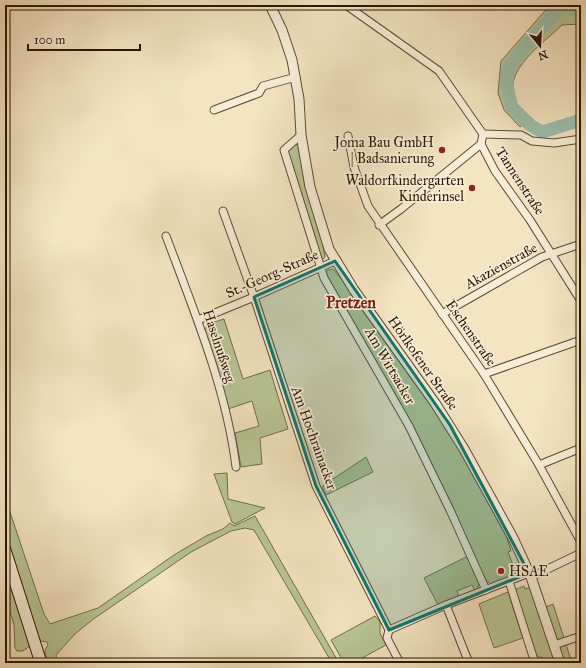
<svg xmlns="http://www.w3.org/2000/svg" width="586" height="668" font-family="'IM FELL Great Primer',serif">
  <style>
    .green { fill: #b9c595; stroke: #726e4a }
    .water { fill: #9dbfad; stroke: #6f7b68 }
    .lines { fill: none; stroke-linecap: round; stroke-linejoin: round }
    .river { stroke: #9dbfad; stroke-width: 13 }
    .minor-casing { stroke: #5d4a30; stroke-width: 9 }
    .tertiary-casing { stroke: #5d4a30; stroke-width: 11 }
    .secondary-casing { stroke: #2b1600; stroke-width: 13 }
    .minor { stroke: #f8edd7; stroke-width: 7 }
    .tertiary { stroke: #f8edd7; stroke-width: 9 }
    .secondary { stroke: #f8edd7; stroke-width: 11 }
    .marked { fill: #0f766e; fill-opacity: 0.2; stroke: #0f766e; stroke-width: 3; stroke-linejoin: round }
    .poi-dot { fill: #8f2418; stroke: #f8edd7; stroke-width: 1.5 }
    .labels { text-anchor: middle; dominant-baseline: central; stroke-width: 3.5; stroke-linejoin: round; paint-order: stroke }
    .poi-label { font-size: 14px; fill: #2b1600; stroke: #f8edd7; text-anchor: end }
    .street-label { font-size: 14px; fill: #2b1600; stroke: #f8edd7 }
    .quarter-label { font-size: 16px; font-weight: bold; fill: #7a1f14; stroke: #f8edd7 }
  </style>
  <rect width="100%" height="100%" fill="#f4e4c2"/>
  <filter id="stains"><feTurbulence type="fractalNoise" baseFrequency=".005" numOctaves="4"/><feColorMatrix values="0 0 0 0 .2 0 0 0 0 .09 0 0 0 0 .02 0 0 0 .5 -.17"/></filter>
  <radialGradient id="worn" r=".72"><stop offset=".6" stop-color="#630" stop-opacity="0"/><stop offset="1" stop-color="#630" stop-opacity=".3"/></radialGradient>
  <!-- green -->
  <g class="green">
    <path d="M550 5H559L542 25 546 27 558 12 565 8 581 15V24L562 25C544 43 502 70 515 100 519 109 527 114 534 120H528L520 127 504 110 498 93 501 61Z"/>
    <path d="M296 144 299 146 324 251 325 257 323 259H321L287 151Z"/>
    <path d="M333 269 344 282 447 427 504 529 511 551 508 552 513 565 516 563C521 577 501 581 491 584L485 579 448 498 325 273 328 270Z"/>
    <path d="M224 319 243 379 270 370 288 429 260 438 262 464 241 467 235 433 259 426 252 401 228 409 204 331 208 324Z"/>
    <path d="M366 457 373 472 326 495 322 487 324 485Z"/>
    <path d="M227 473 228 499 265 508 235 524 232 522 214 474Z"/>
    <path d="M5 497 44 614 50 624 98 608 174 555 206 536 223 529 230 523 234 526 255 516 339 663H332L254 530 245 528 231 531 191 552 92 620 75 634 56 655 57 663H47L45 650 48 645 47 642 41 641 36 632 5 537Z"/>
    <path d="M468 556 480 582 477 589 475 591 472 585 457 591 459 597 438 605 424 578Z"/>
    <path d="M5 563 30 646 23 651H17L15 648 14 625 5 595Z"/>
    <path d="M524 586 525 589 531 587 557 663H547L545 659 535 655 514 590Z"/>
    <path d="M508 592 523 638 494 648 479 604Z"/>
    <path d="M553 604 572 663H565L546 607Z"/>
    <path d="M375 616 380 622V633L386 645 353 663H344L331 640Z"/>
  </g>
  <!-- water -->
  <path class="water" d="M559 5H581V15L565 8 558 12 546 27 542 25Z"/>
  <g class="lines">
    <!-- river -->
    <path class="river" d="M581 10 565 6 556 12 516 57 508 68 507 87 512 107 530 125 542 132 581 120"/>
    <defs>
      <g id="minor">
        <path d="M346 5 439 71 483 134 481 144 495 171 530 220 581 301"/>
        <path d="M214 110 259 93 263 86 296 77"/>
        <path d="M483 134 521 135 532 141 554 143 581 139"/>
        <path d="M301 135 284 150 324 278 409 426 450 510 486 590"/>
        <path d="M348 136 354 167 368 206 484 374 539 465 581 542"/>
        <path d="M223 211 254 297 316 486 389 630 387 638 400 663"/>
        <path d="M379 225 401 209 481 144"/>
        <path d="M166 236C194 311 226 387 236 467"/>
        <path d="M442 314 542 257 581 244"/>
        <path d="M198 320 254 297 335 261"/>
        <path d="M484 374 581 340"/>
        <path d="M539 465 581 448"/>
        <path d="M531 577 581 553"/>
        <path d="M509 581 535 663"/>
        <path d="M446 605 469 663"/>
        <path d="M389 630 446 605 529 573"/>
        <path d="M554 645 581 636"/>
      </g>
      <path id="tertiary" d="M270 5 282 30 292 60 299 99 301 135 310 187 329 249 354 290 435 403 464 449 513 538 531 577 560 663"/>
      <path id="secondary" d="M5 550 41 663"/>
    </defs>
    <!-- minor casing -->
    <use href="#minor" class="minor-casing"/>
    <!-- tertiary casing -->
    <use href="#tertiary" class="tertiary-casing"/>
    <!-- secondary casing -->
    <use href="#secondary" class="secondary-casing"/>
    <!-- minor -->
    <use href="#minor" class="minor"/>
    <!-- tertiary -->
    <use href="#tertiary" class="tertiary"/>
    <!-- secondary -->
    <use href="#secondary" class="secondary"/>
  </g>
  <!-- marked area -->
  <path class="marked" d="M335 261 450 425 529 573 389 630 316 486 254 297Z"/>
  <!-- markers -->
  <g class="poi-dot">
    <circle cx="442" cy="150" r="4"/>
    <circle cx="472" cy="188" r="4"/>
    <circle cx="501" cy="571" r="4"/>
  </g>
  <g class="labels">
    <!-- poi labels -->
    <g class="poi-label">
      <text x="434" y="142">Joma Bau GmbH<tspan x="434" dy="16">| Badsanierung</tspan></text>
      <text x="464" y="180">Waldorfkindergarten<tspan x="464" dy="16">Kinderinsel</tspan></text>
      <text x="509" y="571" text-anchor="start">HSAE</text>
    </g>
    <!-- street labels -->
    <g class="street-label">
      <text transform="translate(520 181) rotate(57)">Tannenstraße</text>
      <text transform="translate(501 266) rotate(-29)">Akazienstraße</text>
      <text transform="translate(272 274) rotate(-24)">St.-Georg-Straße</text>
      <text transform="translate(471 333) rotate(55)">Eschenstraße</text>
      <text transform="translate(219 346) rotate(72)">Haselnußweg</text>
      <text transform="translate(423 363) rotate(55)">Hörlkofener Straße</text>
      <text transform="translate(390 366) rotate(60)">Am Wirtsacker</text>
      <text transform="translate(314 438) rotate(70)">Am Hochrainacker</text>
    </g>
    <!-- quarter labels -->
    <g class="quarter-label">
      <text x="351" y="302">Pretzen</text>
    </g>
  </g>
  <!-- margin -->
  <rect width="586" height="668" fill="none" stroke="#f4e4c2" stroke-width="20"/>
  <rect x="6" y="6" width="574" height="656" fill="none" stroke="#2b1600" stroke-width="2"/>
  <rect x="10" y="10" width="566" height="648" fill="none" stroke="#2b1600"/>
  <!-- north arrow -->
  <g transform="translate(540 46) rotate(162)" stroke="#f8edd7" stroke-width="3" paint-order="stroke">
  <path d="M0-3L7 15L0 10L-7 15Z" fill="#2b1600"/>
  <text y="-6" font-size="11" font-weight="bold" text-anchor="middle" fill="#2b1600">N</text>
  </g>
  <!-- scale -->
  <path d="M28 44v6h112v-6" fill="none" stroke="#2b1600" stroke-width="2"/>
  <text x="34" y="44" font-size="12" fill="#2b1600" stroke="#f8edd7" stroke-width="3" paint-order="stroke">100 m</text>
  <rect width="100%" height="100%" filter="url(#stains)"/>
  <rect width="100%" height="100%" fill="url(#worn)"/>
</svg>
